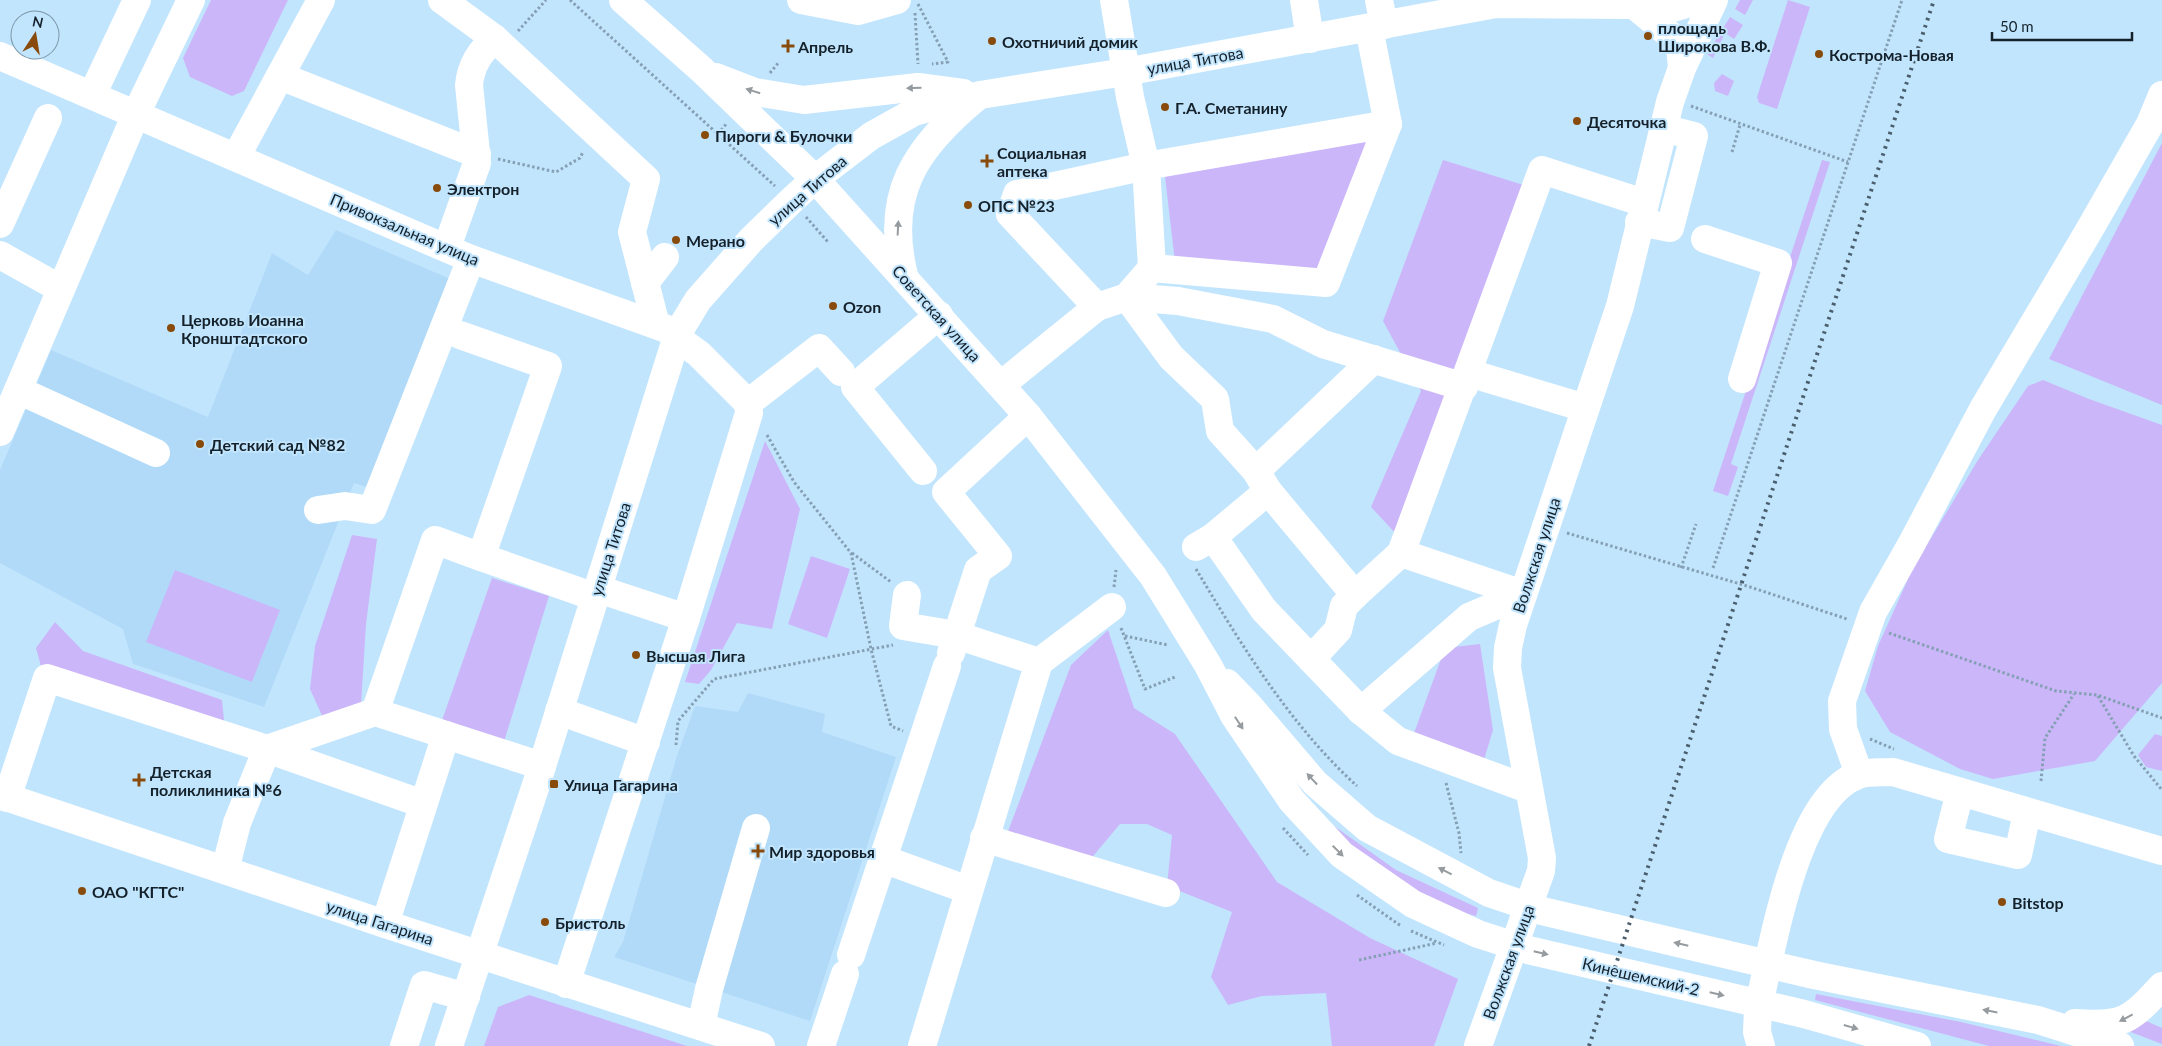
<svg xmlns="http://www.w3.org/2000/svg" width="2162" height="1046" font-family="Lato,sans-serif">
  <style>
    .built { fill: #b0daf8 }
    .green { fill: #cbb6fa }
    .lines { fill: none; stroke-linecap: round; stroke-linejoin: round }
    .path { stroke: #85a0b4; stroke-width: 3; stroke-dasharray: 2.5 2.5; stroke-linecap: butt }
    .minor { stroke: #fff; stroke-width: 28 }
    .major { stroke: #fff; stroke-width: 28 }
    .rail { stroke: #4a5e6c; stroke-width: 4; stroke-dasharray: 2.5 5; stroke-linecap: butt }
    .oneway { fill: #959b9f }
    .poi-dot { fill: #894b0c; stroke: #c2e5fe; stroke-width: 2 }
    .labels { text-anchor: middle; dominant-baseline: central; stroke-width: 4; stroke-linejoin: round; paint-order: stroke }
    .poi-label { font-size: 16px; font-weight: bold; fill: #14212a; stroke: #c2e5fe; text-anchor: start }
    .street-label { font-size: 16px; fill: #14212a; stroke: #c2e5fe }
  </style>
  <rect width="100%" height="100%" fill="#c2e5fe"/>
  <!-- built -->
  <g class="built">
    <path d="M336 230 455 281 370 488 354 483 264 707 133 664 123 629 0 563V470L51 350 208 417 272 253 308 275Z"/>
    <path d="M748 693 825 714 822 732 896 757 810 1021 614 957 623 942 676 759 695 706 738 712Z"/>
  </g>
  <!-- green -->
  <g class="green">
    <path d="M211 0H288L244 91 232 96 190 77 183 58Z"/>
    <path d="M1740 0H1753L1745 15 1735 9Z"/>
    <path d="M1788 0 1810 7 1777 109 1759 103 1757 97Z"/>
    <path d="M1730 17 1743 25 1734 39 1725 33 1713 58 1707 54Z"/>
    <path d="M1722 74 1734 81 1728 96 1715 91 1714 83Z"/>
    <path d="M1371 134 1318 274 1175 262 1164 168Z"/>
    <path d="M2162 143V405L2049 359Z"/>
    <path d="M1443 160 1527 186 1398 536 1371 507 1421 391 1383 321Z"/>
    <path d="M1822 160 1830 162 1731 464 1738 467 1728 496 1713 491Z"/>
    <path d="M2043 380 2089 399 2162 425V683L2095 761 1993 779 1960 769 1890 732 1865 691 1878 646 1913 568 1978 460 2028 386Z"/>
    <path d="M765 441 800 509 772 629 737 623 711 670 699 684 685 682Z"/>
    <path d="M352 535 377 539 366 624 361 705 324 720 310 689 315 646Z"/>
    <path d="M811 556 850 569 827 638 788 624Z"/>
    <path d="M175 570 280 610 252 682 146 642Z"/>
    <path d="M492 578 549 596 503 745 440 726Z"/>
    <path d="M55 622 83 651 222 700 225 730 42 670 36 648Z"/>
    <path d="M1108 630 1134 708 1175 734 1277 882 1370 938 1458 979 1434 1046H1332L1326 993 1262 996 1228 1005 1211 977 1232 912 1167 886 1172 835 1147 824H1120L1089 861 1007 834 1071 665Z"/>
    <path d="M1480 644 1493 730 1483 763 1413 736 1445 648Z"/>
    <path d="M2155 734 2162 736V771L2146 767 2138 755Z"/>
    <path d="M1334 826 1396 870 1478 908 1476 916 1442 907 1390 881 1326 828Z"/>
    <path d="M1816 994 1961 1022 2061 1046H1989L1815 1000Z"/>
    <path d="M529 995 687 1046H484L498 1007Z"/>
    <path d="M2146 1021 2162 1028V1044L2128 1031Z"/>
  </g>
  <g class="lines">
    <!-- path -->
    <g class="path">
      <path d="M570 0 775 186"/>
      <path d="M918 4 948 62 932 64"/>
      <path d="M915 13 918 64"/>
      <path d="M518 31 546 0"/>
      <path d="M770 73 779 62"/>
      <path d="M1691 106 1848 162"/>
      <path d="M718 134 727 123"/>
      <path d="M1732 152 1740 125"/>
      <path d="M498 159 556 172 580 158 583 152"/>
      <path d="M806 217 828 242"/>
      <path d="M767 435 794 482 851 553 871 649 891 726 903 731"/>
      <path d="M1567 533 1747 586 1847 619"/>
      <path d="M852 553 891 582"/>
      <path d="M1681 568 1696 524"/>
      <path d="M1713 568 1902 0"/>
      <path d="M1196 569C1242 646 1290 725 1357 786"/>
      <path d="M1114 587 1116 570"/>
      <path d="M1121 628 1145 689 1175 677"/>
      <path d="M1889 633 2056 691 2097 695 2162 718"/>
      <path d="M1125 636 1168 645"/>
      <path d="M2098 696 2134 756 2162 790"/>
      <path d="M1870 739 1894 749"/>
      <path d="M676 745 678 721 714 679 893 645"/>
      <path d="M2041 781 2045 738 2074 694"/>
      <path d="M1446 783 1459 833 1461 853"/>
      <path d="M1283 828 1308 855"/>
      <path d="M1357 895 1401 926"/>
      <path d="M1411 931 1444 945"/>
      <path d="M1359 960 1437 943"/>
    </g>
    <!-- minor -->
    <g class="minor">
      <path d="M442 0 494 38 646 179 632 232 656 325"/>
      <path d="M801 0 858 11 897 0"/>
      <path d="M1114 0 1130 97 1146 166 1152 268"/>
      <path d="M1304 0 1310 39"/>
      <path d="M1379 0 1384 25"/>
      <path d="M1632 0 1634 5 1675 39 1680 47 1682 68"/>
      <path d="M1369 28 1388 124"/>
      <path d="M0 56 471 259 678 333"/>
      <path d="M280 76 477 154"/>
      <path d="M92 95 137 0"/>
      <path d="M1388 124 1326 283 1152 268 1127 297 1097 307 1010 214 1017 194 1146 166Z"/>
      <path d="M236 157 321 0"/>
      <path d="M1639 222 1670 228 1694 136 1663 128"/>
      <path d="M0 224 48 118"/>
      <path d="M1705 239 1778 263 1742 379"/>
      <path d="M447 247 477 163 469 85C471 64 480 53 494 38"/>
      <path d="M0 255 61 289"/>
      <path d="M645 283 665 257"/>
      <path d="M1127 297 1178 301 1273 319 1323 344 1464 387"/>
      <path d="M1127 297 1171 357 1215 399 1220 431 1256 471 1268 491 1213 537"/>
      <path d="M460 335 548 366 481 557 595 597"/>
      <path d="M1469 373 1585 408"/>
      <path d="M1001 385 1097 307"/>
      <path d="M18 390 156 453"/>
      <path d="M748 403 819 348 841 372"/>
      <path d="M0 432 136 114 191 0"/>
      <path d="M923 471 855 387 939 315"/>
      <path d="M1256 471 1374 359"/>
      <path d="M1268 491 1355 595 1401 553"/>
      <path d="M318 510 345 506 372 510 471 259"/>
      <path d="M1196 547 1213 537 1264 610 1361 711 1398 741 1528 789"/>
      <path d="M598 589 686 618"/>
      <path d="M1523 594 1401 553 1542 170 1644 203"/>
      <path d="M907 595 903 626 956 635 1039 662"/>
      <path d="M951 653 978 570 998 556 946 492 1028 416"/>
      <path d="M1311 659 1338 630 1344 606 1355 595"/>
      <path d="M559 711 646 742"/>
      <path d="M1361 711 1469 617 1523 594"/>
      <path d="M375 712 435 540 481 557"/>
      <path d="M1859 774 1843 729 1842 701 1873 612 1911 545 1983 409 2087 234 2150 124 2162 95"/>
      <path d="M1960 792 1948 839 2018 855 2027 812"/>
      <path d="M0 795 385 924 761 1046"/>
      <path d="M7 798 47 678 267 749 423 804"/>
      <path d="M984 838 1166 893"/>
      <path d="M883 859 968 890"/>
      <path d="M225 870 237 823 267 749 375 712 542 766"/>
      <path d="M385 924 446 735"/>
      <path d="M851 955 947 666"/>
      <path d="M566 984 686 618 749 413 748 403 699 354 677 338"/>
      <path d="M701 1026 709 989 756 828"/>
      <path d="M404 1046 424 985 466 997"/>
      <path d="M821 1046 845 974"/>
      <path d="M922 1046 1039 662 1112 607"/>
      <path d="M1478 1046 1541 871 1542 858 1507 668 1508 648 1513 625 1620 306 1670 102 1682 68 1714 0"/>
    </g>
    <!-- major -->
    <g class="major">
      <path d="M623 0 702 70 815 179 1028 416 1153 576 1208 665 1235 717 1292 801 1342 855 1413 904 1478 934 1528 950 1804 1014 1917 1046"/>
      <path d="M716 77 755 92 804 100 918 87 963 93"/>
      <path d="M904 275C884 194 915 148 977 97"/>
      <path d="M1227 683 1250 707 1315 783 1367 828 1489 893 1542 911 1814 975 2038 1020 2120 1046"/>
      <path d="M2075 1023C2123 1027 2131 1020 2162 986"/>
      <path d="M449 1046 538 779 678 333 698 300 751 240 791 201 815 179 871 136 914 112 980 95 1125 72 1496 4 1634 5 1669 9 1700 0"/>
      <path d="M1761 1046 1757 1032 1758 1008C1773 948 1795 798 1858 775 1868 771 1882 773 1893 772L2162 851"/>
    </g>
    <!-- rail -->
    <path class="rail" d="M1589 1046 1934 0"/>
  </g>
  <!-- one-way arrows -->
  <defs><path id="oneway-solid" d="M-6-.8H1V-3.2L6.5 0L1 3.2V.8H-6Z" transform="scale(1.25)"/></defs>
  <g class="oneway">
    <use href="#oneway-solid" transform="translate(914 88) rotate(178)"/>
    <use href="#oneway-solid" transform="translate(753 91) rotate(-163)"/>
    <use href="#oneway-solid" transform="translate(898 228) rotate(-87)"/>
    <use href="#oneway-solid" transform="translate(1239 723) rotate(57)"/>
    <use href="#oneway-solid" transform="translate(1312 779) rotate(-133)"/>
    <use href="#oneway-solid" transform="translate(1338 851) rotate(45)"/>
    <use href="#oneway-solid" transform="translate(1445 871) rotate(-153)"/>
    <use href="#oneway-solid" transform="translate(1681 944) rotate(-167)"/>
    <use href="#oneway-solid" transform="translate(1541 953) rotate(13)"/>
    <use href="#oneway-solid" transform="translate(1717 994) rotate(13)"/>
    <use href="#oneway-solid" transform="translate(1990 1011) rotate(-169)"/>
    <use href="#oneway-solid" transform="translate(2126 1018) rotate(152)"/>
    <use href="#oneway-solid" transform="translate(1851 1027) rotate(16)"/>
  </g>
  <!-- markers -->
  <g class="poi-dot">
    <circle cx="1648" cy="36" r="5"/>
    <circle cx="992" cy="41" r="5"/>
    <path d="M785.5 38.5h5v5h5v5h-5v5h-5v-5h-5v-5h5z"/>
    <circle cx="1819" cy="54" r="5"/>
    <circle cx="1165" cy="107" r="5"/>
    <circle cx="1577" cy="121" r="5"/>
    <circle cx="705" cy="135" r="5"/>
    <path d="M984.5 153.5h5v5h5v5h-5v5h-5v-5h-5v-5h5z"/>
    <circle cx="437" cy="188" r="5"/>
    <circle cx="968" cy="205" r="5"/>
    <circle cx="676" cy="240" r="5"/>
    <circle cx="833" cy="306" r="5"/>
    <circle cx="171" cy="328" r="5"/>
    <circle cx="200" cy="444" r="5"/>
    <circle cx="636" cy="655" r="5"/>
    <path d="M136.5 772.5h5v5h5v5h-5v5h-5v-5h-5v-5h5z"/>
    <rect x="549" y="779" width="10" height="10" rx="2.5"/>
    <path d="M755.5 843.5h5v5h5v5h-5v5h-5v-5h-5v-5h5z"/>
    <circle cx="82" cy="891" r="5"/>
    <circle cx="2002" cy="902" r="5"/>
    <circle cx="545" cy="922" r="5"/>
  </g>
  <g class="labels">
    <!-- poi labels -->
    <g class="poi-label">
      <text x="1658" y="27">площадь<tspan x="1658" dy="18">Широкова В.Ф.</tspan></text>
      <text x="1002" y="41">Охотничий домик</text>
      <text x="798" y="46">Апрель</text>
      <text x="1829" y="54">Кострома-Новая</text>
      <text x="1175" y="107">Г.А. Сметанину</text>
      <text x="1587" y="121">Десяточка</text>
      <text x="715" y="135">Пироги &amp; Булочки</text>
      <text x="997" y="152">Социальная<tspan x="997" dy="18">аптека</tspan></text>
      <text x="447" y="188">Электрон</text>
      <text x="978" y="205">ОПС №23</text>
      <text x="686" y="240">Мерано</text>
      <text x="843" y="306">Ozon</text>
      <text x="181" y="319">Церковь Иоанна<tspan x="181" dy="18">Кронштадтского</tspan></text>
      <text x="210" y="444">Детский сад №82</text>
      <text x="646" y="655">Высшая Лига</text>
      <text x="150" y="771">Детская<tspan x="150" dy="18">поликлиника №6</tspan></text>
      <text x="564" y="784">Улица Гагарина</text>
      <text x="769" y="851">Мир здоровья</text>
      <text x="92" y="891">ОАО "КГТС"</text>
      <text x="2012" y="902">Bitstop</text>
      <text x="555" y="922">Бристоль</text>
    </g>
    <!-- street labels -->
    <g class="street-label">
      <text transform="translate(1195 60) rotate(-10)">улица Титова</text>
      <text transform="translate(807 190) rotate(-41)">улица Титова</text>
      <text transform="translate(405 229) rotate(23)">Привокзальная улица</text>
      <text transform="translate(937 313) rotate(48)">Советская улица</text>
      <text transform="translate(610 549) rotate(-72)">улица Титова</text>
      <text transform="translate(1536 555) rotate(-72)">Волжская улица</text>
      <text transform="translate(380 922) rotate(18)">улица Гагарина</text>
      <text transform="translate(1508 962) rotate(-70)">Волжская улица</text>
      <text transform="translate(1641 976) rotate(13)">Кинешемский-2</text>
    </g>
  </g>
  <!-- north arrow -->
  <g transform="translate(35 35) rotate(12)"><circle r="24" fill="#c2e5fe" stroke="#7c97a9"/>
  <path d="M0-4L9 19L0 12L-9 19Z" fill="#894b0c"/>
  <text y="-8" font-size="14" font-weight="bold" text-anchor="middle" fill="#14212a">N</text>
  </g>
  <!-- scale -->
  <path d="M1992 32v8h140v-8" fill="none" stroke="#14212a" stroke-width="2.5"/>
  <text x="2000" y="32" font-size="15" fill="#14212a" stroke="#c2e5fe" stroke-width="4" paint-order="stroke">50 m</text>
</svg>
